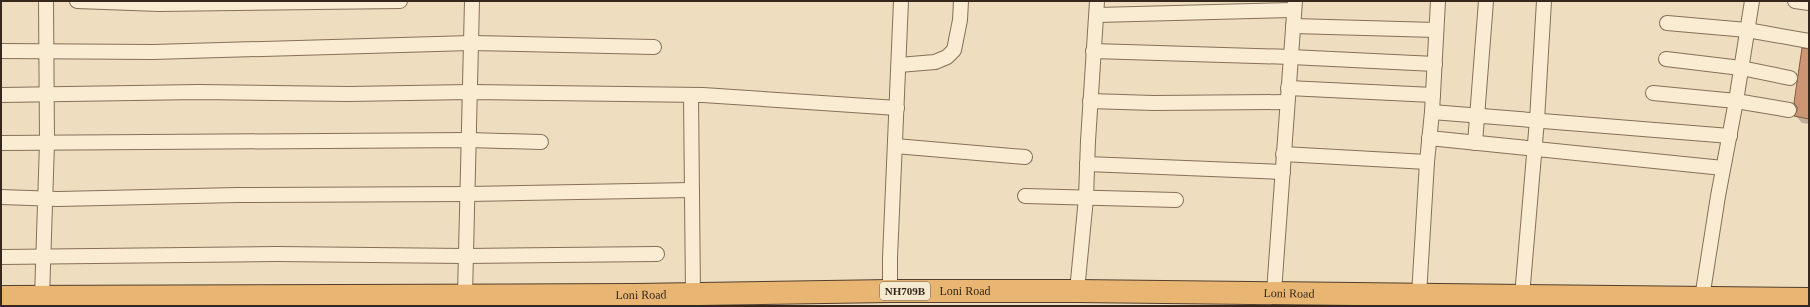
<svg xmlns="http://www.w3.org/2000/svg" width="1810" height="307" font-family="'Times New Roman',serif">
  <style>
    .shadow { fill: #0003 }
    .building { fill: #cc9675; stroke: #86583d }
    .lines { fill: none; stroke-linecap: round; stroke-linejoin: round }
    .minor-casing { stroke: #876f58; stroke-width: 16 }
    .trunk-casing { stroke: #543e2c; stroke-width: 24 }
    .minor { stroke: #f9ecd3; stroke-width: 14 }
    .trunk { stroke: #e8b672; stroke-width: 22 }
    .labels { text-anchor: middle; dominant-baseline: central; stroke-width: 3.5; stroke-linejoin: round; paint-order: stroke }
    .shield { fill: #f5e9cf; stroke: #6f6252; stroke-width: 1 }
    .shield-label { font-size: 11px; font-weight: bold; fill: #36281c }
    .street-label { font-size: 12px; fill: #36281c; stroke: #f5e9cf }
  </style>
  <rect width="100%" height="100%" fill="#eedebf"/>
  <!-- shadow -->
  <path class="shadow" d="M1809 58V124L1802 123 1796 116 1798 111Z"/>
  <!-- building -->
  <path class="building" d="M1802 48 1809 49V119L1794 116 1797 111V107L1794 103Z"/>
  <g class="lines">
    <defs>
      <g id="minor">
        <path d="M77 1 159 4 400 1"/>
        <path d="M1795 1 1809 3"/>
        <path d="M1097 15 1294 10"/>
        <path d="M1667 23 1747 30 1809 41"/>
        <path d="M1293 26 1436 30"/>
        <path d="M1 51 153 52 471 43 654 47"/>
        <path d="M1093 51 1291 57 1435 64"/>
        <path d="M1666 59 1741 68 1790 78"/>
        <path d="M899 65 935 62 947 57 954 50 960 20 961 1"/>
        <path d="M1288 88 1433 95"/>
        <path d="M1653 93 1736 101 1789 110"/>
        <path d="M1 95 199 92 348 94 470 92 703 95 897 108"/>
        <path d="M691 95 693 294"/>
        <path d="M1090 101 1153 103 1287 102"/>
        <path d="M1432 112 1730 136"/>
        <path d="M1429 138 1723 168"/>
        <path d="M1 143 469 140 541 142"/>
        <path d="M1475 143 1486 1"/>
        <path d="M895 146 1025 157"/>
        <path d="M1283 154 1427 162"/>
        <path d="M1087 164 1283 172"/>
        <path d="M1025 196 1176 200"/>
        <path d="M1 197 58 199 238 195 468 194 692 190"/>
        <path d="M1 257 277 254 465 256 657 254"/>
        <path d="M890 291V258L901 1"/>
        <path d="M1077 291 1086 198 1088 141 1097 1"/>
        <path d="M1274 292 1295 1"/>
        <path d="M465 295 472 1"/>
        <path d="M1419 295 1427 162 1432 112 1438 1"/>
        <path d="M1522 296 1537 120 1544 1"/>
        <path d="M42 297 47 143 46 1"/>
        <path d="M1702 298 1718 196 1736 101 1752 1"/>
      </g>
      <g id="trunk">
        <path id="s1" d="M1 297 634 295 890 291H1077L1809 299"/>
      </g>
    </defs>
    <!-- minor casing -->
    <use href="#minor" class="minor-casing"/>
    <!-- trunk casing -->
    <use href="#trunk" class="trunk-casing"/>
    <!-- minor -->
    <use href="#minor" class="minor"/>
    <!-- trunk -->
    <use href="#trunk" class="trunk"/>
  </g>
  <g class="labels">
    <!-- shield labels -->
    <rect class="shield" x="880" y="282" width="50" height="18" rx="3"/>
    <g class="shield-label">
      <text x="905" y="291">NH709B</text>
    </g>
    <!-- street labels -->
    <g class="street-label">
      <text stroke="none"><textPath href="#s1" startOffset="964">Loni Road</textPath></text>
      <text stroke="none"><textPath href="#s1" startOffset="1288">Loni Road</textPath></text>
      <text stroke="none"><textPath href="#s1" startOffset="640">Loni Road</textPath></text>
    </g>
  </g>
  <!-- border -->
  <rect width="1810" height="307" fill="none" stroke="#36281c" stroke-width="4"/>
</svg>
